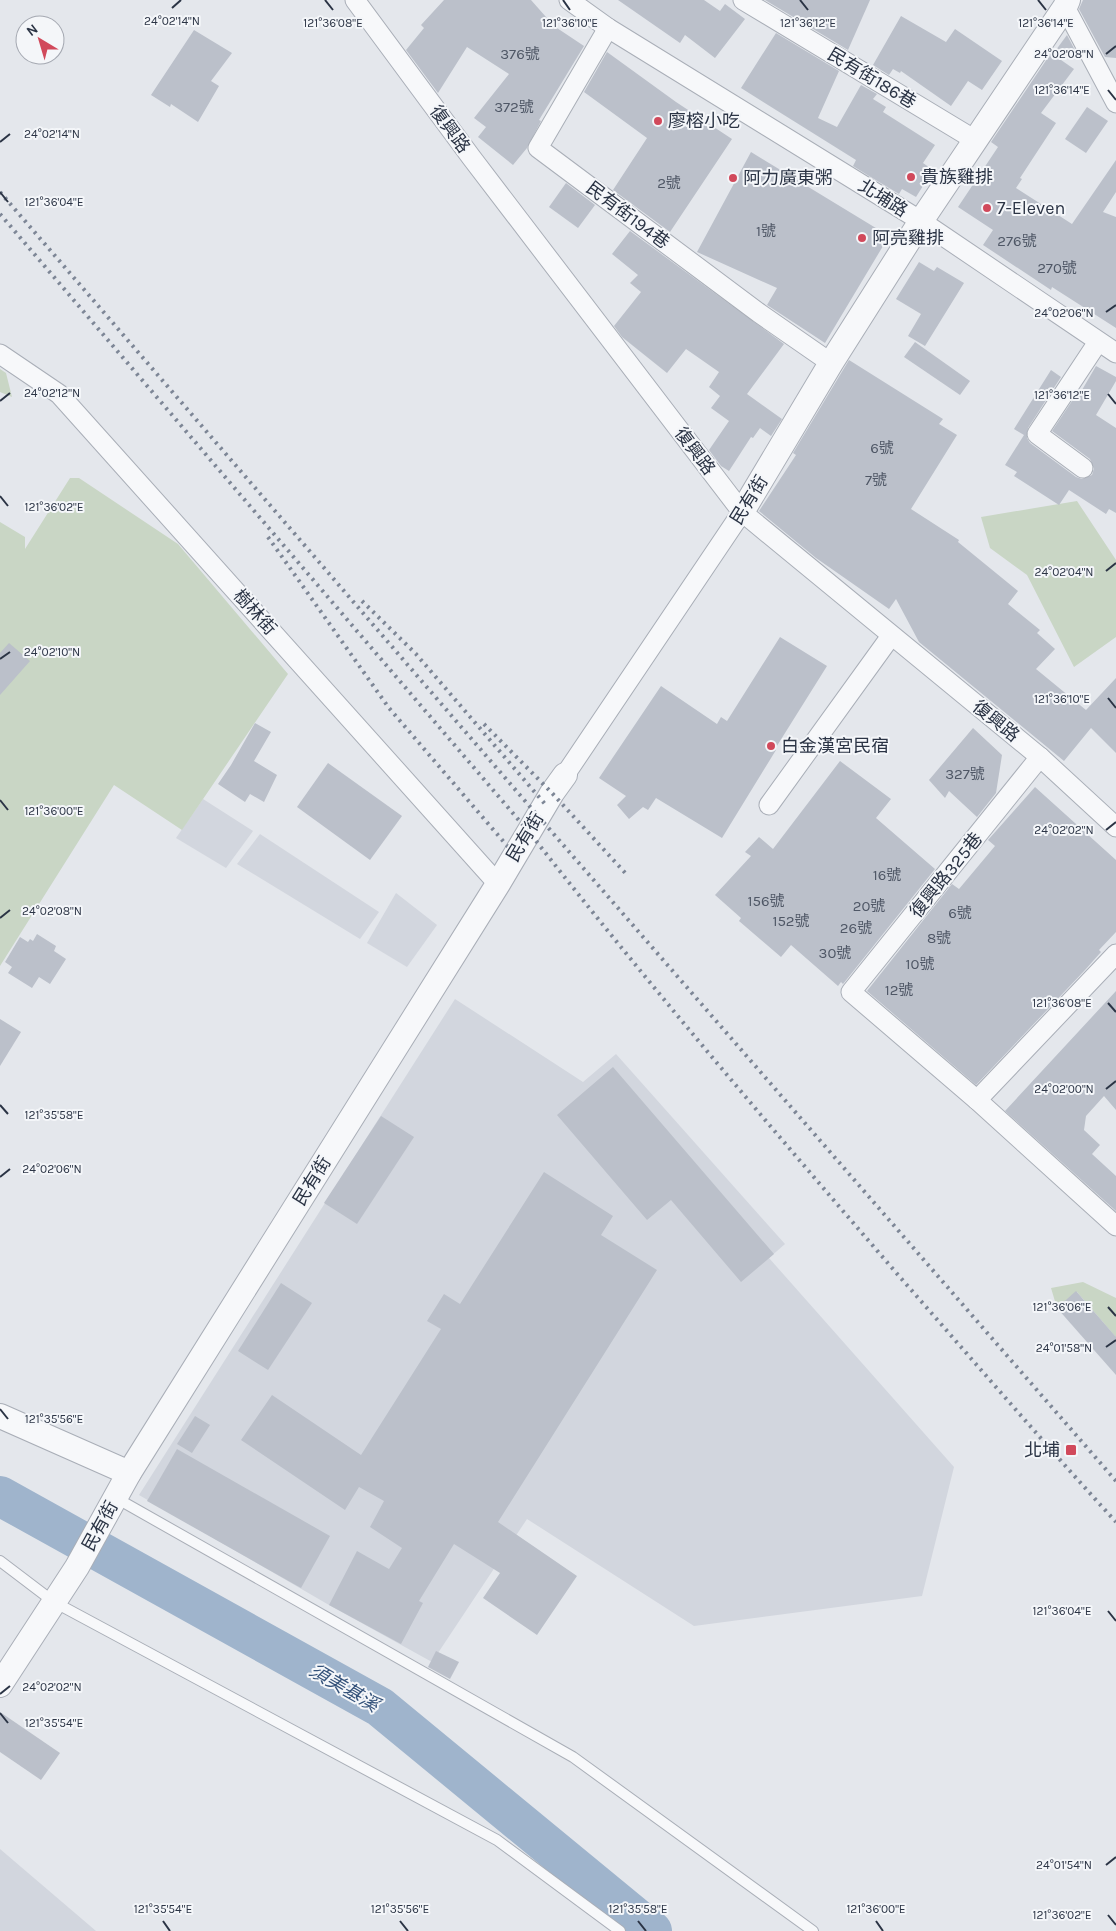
<svg xmlns="http://www.w3.org/2000/svg" width="1116" height="1931" font-family="Karla,'Noto Sans TC',sans-serif">
  <style>
    .built { fill: #d2d6de }
    .green { fill: #c9d6c5 }
    .lines { fill: none; stroke-linecap: round; stroke-linejoin: round }
    .river { stroke: #9fb4cc; stroke-width: 40 }
    .building { fill: #bbc0ca }
    .service-casing { stroke: #a9aeb7; stroke-width: 12 }
    .minor-casing { stroke: #a9aeb7; stroke-width: 21 }
    .tertiary-casing { stroke: #a9aeb7; stroke-width: 26 }
    .service { stroke: #f7f8fa; stroke-width: 10 }
    .minor { stroke: #f7f8fa; stroke-width: 19 }
    .tertiary { stroke: #f7f8fa; stroke-width: 24 }
    .rail { stroke: #7d8696; stroke-width: 4; stroke-dasharray: 2.5 5; stroke-linecap: butt }
    .ticks { fill: none; stroke: #2b3445; stroke-width: 2 }
    .poi-dot { fill: #d1495b; stroke: #f4f6f9; stroke-width: 2 }
    .labels { text-anchor: middle; dominant-baseline: central; stroke-width: 4; stroke-linejoin: round; paint-order: stroke }
    .number-label { font-size: 15px; fill: #4f5766 }
    .street-label { font-size: 18px; fill: #2b3445; stroke: #f4f6f9 }
    .poi-label { font-size: 18px; fill: #2b3445; stroke: #f4f6f9; text-anchor: start }
    .water-label { font-size: 19px; font-style: italic; fill: #34527a; stroke: #f4f6f9 }
    .ticks-label { font-size: 12px; text-anchor: middle; fill: #2b3445; stroke: #f4f6f9; stroke-width: 4; stroke-linejoin: round; paint-order: stroke }
  </style>
  <rect width="100%" height="100%" fill="#e4e7ec"/>
  <!-- built -->
  <g class="built">
    <path d="M203 799 253 831 226 868 176 838Z"/>
    <path d="M260 834 379 912 360 939 237 864Z"/>
    <path d="M396 893 437 925 407 967 367 943Z"/>
    <path d="M455 999 583 1082 616 1054 785 1244 769 1258 954 1467 922 1596 694 1626 527 1519 432 1662 329 1605 139 1495Z"/>
    <path d="M0 1849 96 1931H0Z"/>
  </g>
  <!-- green -->
  <g class="green">
    <path d="M0 369 6 373 12 397 0 392Z"/>
    <path d="M70 478H79L178 544 288 674 182 830 114 785 0 966V522L25 537V549Z"/>
    <path d="M1077 501 1116 560V637L1074 667 1027 575 990 548 981 517Z"/>
    <path d="M1083 1282 1116 1298V1341L1115 1336 1077 1292 1057 1308 1051 1288Z"/>
  </g>
  <g class="lines">
    <!-- river -->
    <path class="river" d="M0 1496 380 1707 652 1931"/>
  </g>
  <!-- building -->
  <g class="building">
    <path d="M444 0H531L554 26 584 46 539 120 541 121 527 148 513 165 478 137 486 127 474 118 509 74 467 47 438 93 406 50 424 28 421 25Z"/>
    <path d="M618 0H704L720 11 725 4 745 19 715 58 685 35 680 43Z"/>
    <path d="M765 0H870L848 50Z"/>
    <path d="M1083 0H1116V58L1105 57 1079 9Z"/>
    <path d="M901 16 946 42 955 29 1002 61 982 90 968 81 951 106 901 71 900 73 893 69 889 75 873 65Z"/>
    <path d="M194 30 232 53 211 81 219 86 198 122 171 104 170 107 151 95Z"/>
    <path d="M776 33 839 71 818 118 837 127 861 85 877 94 873 99 886 107 883 112 935 145 923 163 933 170 916 197 902 189 899 194 869 176 853 166 856 160 741 88Z"/>
    <path d="M1067 35 1078 56 1053 54Z"/>
    <path d="M607 52 676 102 732 139 670 232 613 190 647 138 584 92Z"/>
    <path d="M1051 53 1074 69 1041 113 1056 123 1020 178 1022 179 1016 188 1072 224 1116 160V192L1103 212 1116 217V328L1052 287 1051 290 983 245 993 230 958 207 998 147 991 142Z"/>
    <path d="M1087 107 1108 121 1086 153 1065 139Z"/>
    <path d="M751 152 889 236 825 343 767 305 777 288 697 252Z"/>
    <path d="M566 183 595 205 578 228 549 207Z"/>
    <path d="M630 231 784 344 747 394 782 419 771 436 760 428 753 438 751 437 729 471 721 466 709 450 729 421 711 408 720 396 709 387 719 372 686 349 667 373 622 337 614 326 641 292 630 283 638 275 612 254Z"/>
    <path d="M919 262 934 271 937 267 964 283 925 346 908 336 921 314 896 299Z"/>
    <path d="M915 342 970 381 960 395 904 357Z"/>
    <path d="M849 360 943 419 939 424 957 435 911 509 959 540 958 542 1018 591 1008 604 1040 630 1037 633 1055 649 1036 669 1086 710 1116 678V753L1091 728 1064 761 919 642 896 599 889 609 816 558 759 511 796 455 793 453Z"/>
    <path d="M1096 366 1116 377V381L1096 415 1116 428V513L1109 509 1106 514 1069 490 1059 505 1014 476 1017 472 1005 465 1024 435 1014 429 1051 370 1061 377 1028 428 1027 438 1030 443 1076 477 1082 479 1092 475 1094 469 1090 459 1052 431 1080 389 1082 390Z"/>
    <path d="M780 637 827 666 775 749 776 750 722 838 656 798 648 810 643 807 629 819 617 805 626 796 599 778 661 686 717 724 721 717 727 721Z"/>
    <path d="M9 643 30 661 0 695V653Z"/>
    <path d="M255 723 271 732 254 761 277 775 264 802 250 794 245 802 218 784 231 765Z"/>
    <path d="M973 728 1002 755 996 793 977 817 949 791 945 798 929 780Z"/>
    <path d="M840 761 891 799 876 818 935 869 843 984 841 982 838 986 791 945 781 957 739 921 741 918 715 895 751 856 745 852 759 837 773 849Z"/>
    <path d="M328 763 402 816 370 860 297 807Z"/>
    <path d="M1035 787 1116 860V932L1099 950 1101 952 1085 970 976 1085 867 991 952 884 959 889 995 846 988 840Z"/>
    <path d="M37 934 56 946 54 951 66 959 50 984 39 977 32 988 8 973 12 967 5 962 20 937 28 942 30 939 33 941Z"/>
    <path d="M1116 991V1110L1104 1096 1086 1116 1084 1130 1100 1145 1092 1154 1116 1176V1211L1005 1111Z"/>
    <path d="M0 1019 21 1032 0 1066Z"/>
    <path d="M613 1067 774 1254 741 1282 671 1200 647 1220 557 1115Z"/>
    <path d="M381 1116 414 1137 357 1224 324 1203Z"/>
    <path d="M544 1172 613 1216 601 1235 657 1270 498 1522 577 1576 537 1635 483 1598 500 1573 454 1544 419 1601 423 1603 401 1644 329 1605 357 1551 389 1569 402 1548 370 1527 384 1501 359 1487 345 1510 241 1440 272 1395 361 1455 441 1329 427 1321 444 1294 460 1304Z"/>
    <path d="M281 1283 312 1303 268 1370 238 1351Z"/>
    <path d="M1076 1291 1116 1337V1375L1057 1308Z"/>
    <path d="M195 1416 210 1425 192 1453 177 1444Z"/>
    <path d="M177 1449 330 1536 301 1588 147 1501Z"/>
    <path d="M436 1651 459 1662 450 1679 428 1667Z"/>
    <path d="M0 1712 60 1753 41 1780 0 1752Z"/>
  </g>
  <g class="lines">
    <defs>
      <g id="service">
        <path d="M116 1498 573 1757 813 1931"/>
        <path d="M0 1561 54 1602 497 1840 620 1931"/>
      </g>
      <g id="minor">
        <path d="M355 0 471 157 742 512 1040 757 1116 827"/>
        <path d="M569 0 608 28 921 221 1116 353"/>
        <path d="M743 0 975 140"/>
        <path d="M1065 7 1116 103"/>
        <path d="M608 28 538 148 759 313 831 363"/>
        <path d="M0 354 59 394 498 884"/>
        <path d="M1083 468 1037 434 1098 342"/>
        <path d="M1040 757 851 992 977 1100 1116 1226"/>
        <path d="M565 775 742 512"/>
        <path d="M769 805 891 636"/>
        <path d="M977 1100 1116 954"/>
      </g>
      <g id="tertiary">
        <path d="M742 512 831 363 921 221 1065 7 1068 0"/>
        <path d="M0 1416 129 1473"/>
        <path d="M0 1685 77 1567 129 1473 498 884 552 793 565 775"/>
      </g>
    </defs>
    <!-- service casing -->
    <use href="#service" class="service-casing"/>
    <!-- minor casing -->
    <use href="#minor" class="minor-casing"/>
    <!-- tertiary casing -->
    <use href="#tertiary" class="tertiary-casing"/>
    <!-- service -->
    <use href="#service" class="service"/>
    <!-- minor -->
    <use href="#minor" class="minor"/>
    <!-- tertiary -->
    <use href="#tertiary" class="tertiary"/>
    <!-- rail -->
    <g class="rail">
      <path d="M0 192 538 816 1116 1481"/>
      <path d="M0 214 529 832C648 984 773 1130 899 1276 971 1358 1042 1441 1116 1522"/>
      <path d="M268 537 389 708 515 855"/>
      <path d="M362 601 416 654 545 804"/>
      <path d="M484 724 552 793 628 876"/>
    </g>
  </g>
  <!-- ticks -->
  <path class="ticks" d="M325 0 333 10M563 0 570 10M800 0 808 10M1038 0 1046 10M172 8 181 0M1106 54 1116 46M1108 90 1116 100M0 142 10 134M0 192 8 202M1106 312 1116 305M1108 394 1116 404M0 401 10 393M0 496 8 506M1106 571 1116 563M0 659 10 652M1108 698 1116 708M0 800 8 810M1106 830 1116 822M0 918 10 910M1108 1003 1116 1012M1106 1089 1116 1081M0 1105 8 1114M0 1177 10 1169M1108 1307 1116 1316M1106 1347 1116 1340M0 1409 8 1419M1108 1611 1116 1621M0 1694 10 1686M0 1713 8 1723M1106 1865 1116 1857M1108 1915 1116 1925M163 1921 170 1931M400 1921 408 1931M638 1921 646 1931M876 1921 883 1931"/>
  <!-- markers -->
  <g class="poi-dot">
    <circle cx="658" cy="121" r="5"/>
    <circle cx="911" cy="177" r="5"/>
    <circle cx="733" cy="178" r="5"/>
    <circle cx="987" cy="208" r="5"/>
    <circle cx="862" cy="238" r="5"/>
    <circle cx="771" cy="746" r="5"/>
    <rect x="1065" y="1444" width="12" height="12" rx="2.5"/>
  </g>
  <g class="labels">
    <!-- number labels -->
    <g class="number-label">
      <text x="520" y="54">376號</text>
      <text x="514" y="107">372號</text>
      <text x="669" y="183">2號</text>
      <text x="766" y="231">1號</text>
      <text x="1017" y="241">276號</text>
      <text x="1057" y="268">270號</text>
      <text x="882" y="448">6號</text>
      <text x="876" y="480">7號</text>
      <text x="965" y="774">327號</text>
      <text x="887" y="875">16號</text>
      <text x="766" y="901">156號</text>
      <text x="869" y="906">20號</text>
      <text x="960" y="913">6號</text>
      <text x="791" y="921">152號</text>
      <text x="856" y="928">26號</text>
      <text x="939" y="938">8號</text>
      <text x="835" y="953">30號</text>
      <text x="920" y="964">10號</text>
      <text x="899" y="990">12號</text>
    </g>
    <!-- street labels -->
    <g class="street-label">
      <text transform="translate(872 78) rotate(31)">民有街186巷</text>
      <text transform="translate(450 129) rotate(54)">復興路</text>
      <text transform="translate(883 198) rotate(32)">北埔路</text>
      <text transform="translate(628 215) rotate(37)">民有街194巷</text>
      <text transform="translate(695 451) rotate(53)">復興路</text>
      <text transform="translate(749 500) rotate(-58)">民有街</text>
      <text transform="translate(255 612) rotate(48)">樹林街</text>
      <text transform="translate(996 721) rotate(39)">復興路</text>
      <text transform="translate(525 837) rotate(-59)">民有街</text>
      <text transform="translate(946 875) rotate(-51)">復興路325巷</text>
      <text transform="translate(312 1181) rotate(-58)">民有街</text>
      <text transform="translate(100 1526) rotate(-61)">民有街</text>
    </g>
    <!-- poi labels -->
    <g class="poi-label">
      <text x="668" y="121">廖榕小吃</text>
      <text x="921" y="177">貴族雞排</text>
      <text x="743" y="178">阿力廣東粥</text>
      <text x="997" y="208">7-Eleven</text>
      <text x="872" y="238">阿亮雞排</text>
      <text x="781" y="746">白金漢宮民宿</text>
      <text x="1060" y="1450" text-anchor="end">北埔</text>
    </g>
    <!-- water labels -->
    <g class="water-label">
      <text transform="translate(344 1688) rotate(30)">須美基溪</text>
    </g>
  </g>
  <g class="ticks-label">
    <text x="172" y="25">24°02'14"N</text>
    <text x="333" y="27">121°36'08"E</text>
    <text x="570" y="27">121°36'10"E</text>
    <text x="808" y="27">121°36'12"E</text>
    <text x="1046" y="27">121°36'14"E</text>
    <text x="1064" y="58">24°02'08"N</text>
    <text x="1062" y="94">121°36'14"E</text>
    <text x="52" y="138">24°02'14"N</text>
    <text x="54" y="206">121°36'04"E</text>
    <text x="1064" y="317">24°02'06"N</text>
    <text x="52" y="397">24°02'12"N</text>
    <text x="1062" y="399">121°36'12"E</text>
    <text x="54" y="511">121°36'02"E</text>
    <text x="1064" y="576">24°02'04"N</text>
    <text x="52" y="656">24°02'10"N</text>
    <text x="1062" y="703">121°36'10"E</text>
    <text x="54" y="815">121°36'00"E</text>
    <text x="1064" y="834">24°02'02"N</text>
    <text x="52" y="915">24°02'08"N</text>
    <text x="1062" y="1007">121°36'08"E</text>
    <text x="1064" y="1093">24°02'00"N</text>
    <text x="54" y="1119">121°35'58"E</text>
    <text x="52" y="1173">24°02'06"N</text>
    <text x="1062" y="1311">121°36'06"E</text>
    <text x="1064" y="1352">24°01'58"N</text>
    <text x="54" y="1423">121°35'56"E</text>
    <text x="1062" y="1615">121°36'04"E</text>
    <text x="52" y="1691">24°02'02"N</text>
    <text x="54" y="1727">121°35'54"E</text>
    <text x="1064" y="1869">24°01'54"N</text>
    <text x="163" y="1913">121°35'54"E</text>
    <text x="400" y="1913">121°35'56"E</text>
    <text x="638" y="1913">121°35'58"E</text>
    <text x="876" y="1913">121°36'00"E</text>
    <text x="1062" y="1919">121°36'02"E</text>
  </g>
  <!-- north arrow -->
  <g transform="translate(40 40) rotate(322)"><circle r="24" fill="#f4f6f9" stroke="#a4a8b1"/>
  <path d="M0-4L9 19L0 12L-9 19Z" fill="#d1495b"/>
  <text y="-8" font-size="14" font-weight="bold" text-anchor="middle" fill="#2b3445">N</text>
  </g>
</svg>
